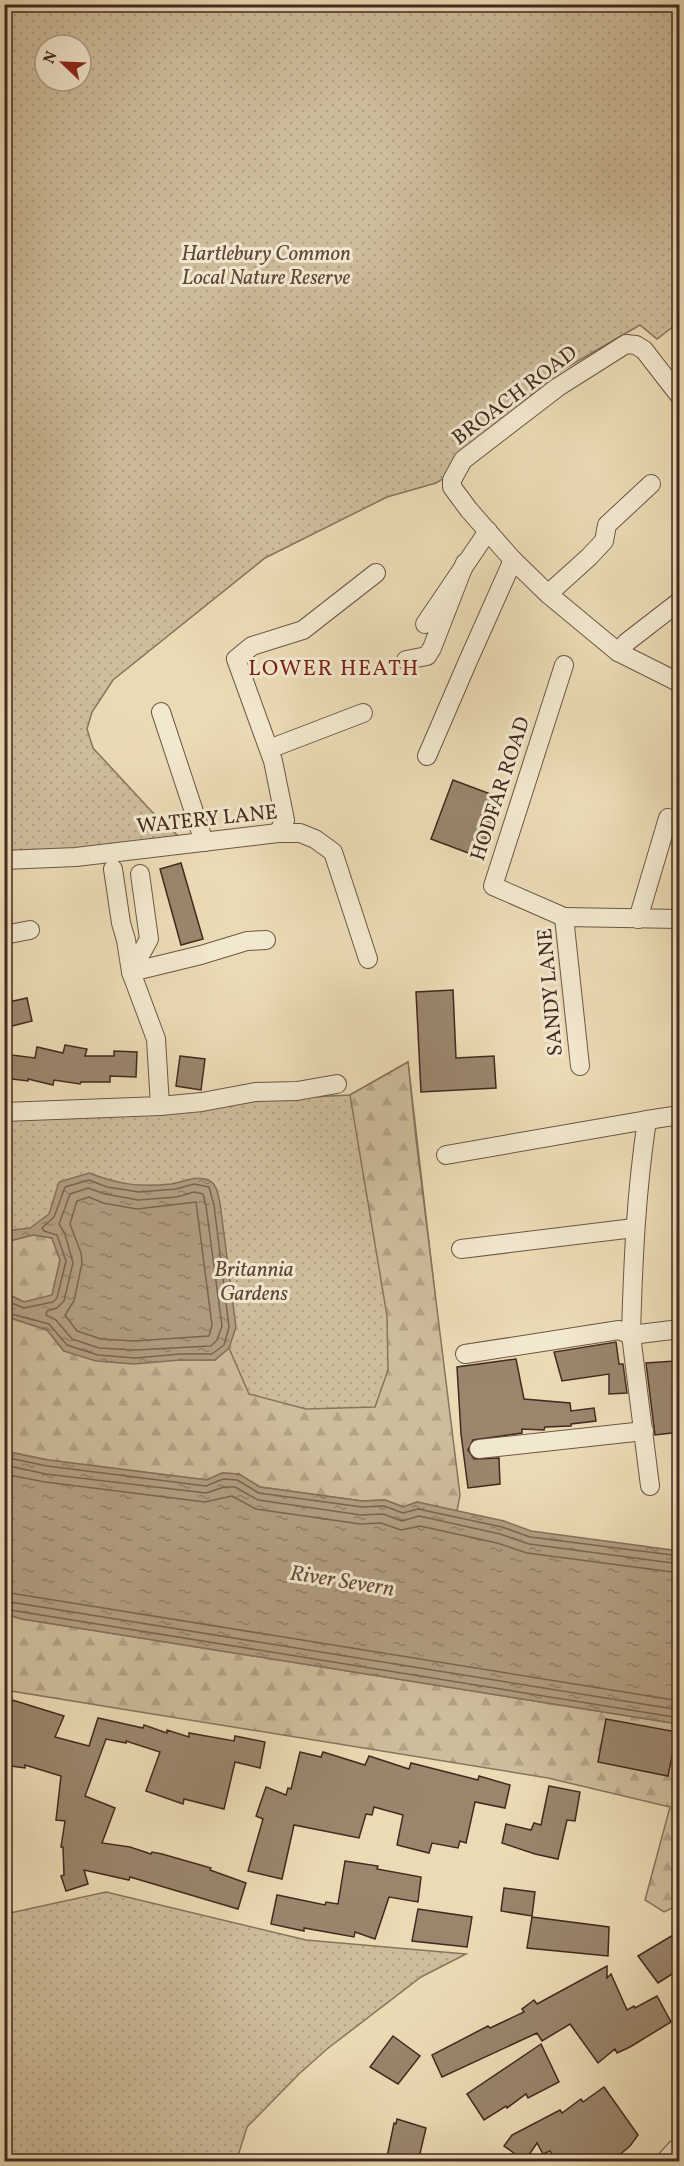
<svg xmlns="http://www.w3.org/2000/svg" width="684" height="2166" font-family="Vollkorn,serif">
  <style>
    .grass { fill: url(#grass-dots); stroke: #88735e; stroke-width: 1.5; fill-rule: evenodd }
    .forest { fill: url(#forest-firs); stroke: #88735e; stroke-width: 1.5 }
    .water { fill: url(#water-ripples); stroke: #866f5b; stroke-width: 1.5 }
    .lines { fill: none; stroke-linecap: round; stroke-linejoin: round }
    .shore { stroke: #7a6451; stroke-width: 1.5 }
    .building { fill: #9a866d; stroke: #432920; stroke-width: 1.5 }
    .minor-casing { stroke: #6d5645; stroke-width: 20 }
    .minor { stroke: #f2e8cf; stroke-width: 18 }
    .labels { text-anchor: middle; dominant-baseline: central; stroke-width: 6; stroke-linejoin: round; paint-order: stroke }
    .park-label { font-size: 21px; font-style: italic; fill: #5f4739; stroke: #f2e8cf }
    .street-label { font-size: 21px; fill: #432920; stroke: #f2e8cf }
    .neighbourhood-label { font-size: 22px; letter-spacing: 1.5px; fill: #7a1f14; stroke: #f2e8cf }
    .water-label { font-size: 22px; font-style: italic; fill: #644c3d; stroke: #f2e8cf }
  </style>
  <defs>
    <pattern id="grass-dots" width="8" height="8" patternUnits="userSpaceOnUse" patternTransform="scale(1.5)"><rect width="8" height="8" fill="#cebd9c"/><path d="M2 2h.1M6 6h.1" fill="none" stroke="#b2a286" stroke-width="1.8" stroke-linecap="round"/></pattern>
    <pattern id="forest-firs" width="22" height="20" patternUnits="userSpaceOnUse" patternTransform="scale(1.5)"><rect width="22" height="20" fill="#cebd9c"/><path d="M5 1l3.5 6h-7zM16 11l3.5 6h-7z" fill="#b2a286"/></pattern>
    <pattern id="water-ripples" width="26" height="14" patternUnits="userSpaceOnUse" patternTransform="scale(1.5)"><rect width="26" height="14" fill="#b29e82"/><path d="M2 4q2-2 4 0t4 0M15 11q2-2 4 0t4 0" fill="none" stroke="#92816a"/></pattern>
  </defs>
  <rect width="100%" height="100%" fill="#ebdbb5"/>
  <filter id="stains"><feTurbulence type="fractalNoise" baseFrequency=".00333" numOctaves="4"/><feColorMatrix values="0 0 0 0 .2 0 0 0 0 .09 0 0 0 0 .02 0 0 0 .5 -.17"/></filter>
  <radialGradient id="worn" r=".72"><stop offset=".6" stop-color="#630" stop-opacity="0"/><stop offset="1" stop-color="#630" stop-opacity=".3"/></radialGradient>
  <!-- grass -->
  <g class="grass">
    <path d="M4 5H679V322L657 339 640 325 557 373 460 456 446 477 436 483 387 497 265 558 113 680 92 712 87 729 93 748 155 815 187 844 5 859ZM45 45H81V81H45Z"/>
    <path d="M408 1062 435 1294 444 1486 5 1430 4 1119 236 1101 350 1095Z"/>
    <path d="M106 1892 306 1940 466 1954 421 1977 327 2049 299 2074 247 2127 238 2156 232 2161H5V1914Z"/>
  </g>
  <!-- forest -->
  <g class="forest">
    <path d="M408 1062 416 1139 460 1495 457 1511 417 1502 404 1507 385 1500 362 1501 260 1487 239 1474 222 1473 207 1480 48 1460 5 1451 4 1316 47 1330 64 1351 180 1360H215L229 1348 249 1394 306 1409 375 1407 388 1370 387 1316 350 1095Z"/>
    <path d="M33 1235 52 1238 60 1260 52 1296 24 1302 5 1293V1242Z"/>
    <path d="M4 1614 22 1619 679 1724V1905L664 1912 645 1900 670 1807 548 1778 5 1690Z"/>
  </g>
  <!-- water -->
  <g class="water">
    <path d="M89 1173C120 1185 139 1187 171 1184 184 1182 194 1175 208 1180 217 1183 218 1195 220 1203L236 1327 229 1348 215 1360H180L134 1364 96 1361 64 1351 47 1330 5 1316V1293L24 1302 52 1295 60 1260 52 1238 33 1235 5 1242V1231L30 1228 49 1214 59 1182Z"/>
    <path d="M4 1451 48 1460 207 1480 222 1473 239 1474 260 1487 362 1501 385 1500 403 1507 417 1502 504 1521 531 1531 679 1551V1724L22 1619 5 1614Z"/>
  </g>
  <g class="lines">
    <!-- shore -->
    <g class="shore">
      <path d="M88 1188 105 1194 138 1200 177 1197 194 1192 203 1194 206 1206 222 1326 217 1340 211 1346 135 1350 99 1348 72 1339 56 1320 46 1315 47 1311 57 1308 64 1301 73 1263 65 1234 59 1224 70 1194Z"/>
      <path d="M89 1197 103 1203 137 1209 196 1202 212 1325 209 1336 134 1341 101 1339 77 1331 65 1315 74 1301 82 1263 81 1253 70 1224 77 1201Z"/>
      <path d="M4 1300 24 1308 53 1302 57 1298 66 1261 57 1235 44 1231 42 1228 54 1217 65 1187 89 1180 107 1187 139 1192 176 1189 194 1184 209 1187 214 1205 229 1327 224 1345 212 1354H180L135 1358 98 1355 67 1345 49 1324 4 1312"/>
      <path d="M4 1457 47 1466 206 1486 223 1479 237 1480 259 1493 362 1507 384 1506 403 1513 418 1509 502 1527 530 1537 680 1556"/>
      <path d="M4 1465 46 1474 206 1493 224 1487H235L258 1500 361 1515 383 1514 402 1521 419 1516 500 1534 529 1544 680 1564"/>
      <path d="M4 1474 45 1482 205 1502 232 1496 256 1509 360 1524 381 1523 401 1530 420 1526 497 1543 527 1553 680 1573"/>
      <path d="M4 1592 680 1701"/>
      <path d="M4 1601 680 1710"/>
      <path d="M4 1609 680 1718"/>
    </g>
  </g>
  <!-- building -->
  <g class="building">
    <path d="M453 780 501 798 479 857 431 839Z"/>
    <path d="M181 863 203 939 181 945 160 869Z"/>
    <path d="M453 990 456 1058 494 1056 496 1088 421 1092 416 992Z"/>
    <path d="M27 998 32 1021 8 1027 4 1003Z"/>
    <path d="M65 1045 87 1049 85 1056H114V1051L137 1052 136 1077 110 1076V1082H81L80 1084 54 1080 53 1085 28 1079V1081L4 1078V1054L35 1058 37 1047 63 1053Z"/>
    <path d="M180 1056 205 1059 201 1090 176 1086Z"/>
    <path d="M616 1342 619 1364H623L627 1393 609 1394V1374L562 1381 554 1352Z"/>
    <path d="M516 1359 524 1399 570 1403 571 1411 594 1408 596 1421 571 1424V1426L545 1427 544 1430 522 1429V1433L473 1440 468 1450 474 1459 499 1458 500 1484 468 1488 461 1434 457 1367Z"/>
    <path d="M675 1361 677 1401H680V1432L655 1435 646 1363Z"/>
    <path d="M9 1699 64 1716 55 1737 89 1746 98 1718 143 1728 144 1725 167 1733V1730L189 1737V1733L234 1741 235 1736 265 1742 260 1768 235 1762 224 1809 184 1799 183 1804 146 1791 160 1752 126 1741V1743L106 1739 85 1796 115 1808 102 1843 130 1847 151 1854 152 1852 162 1854 211 1868 210 1870 246 1883 238 1909 130 1877 129 1880 84 1870 88 1884 66 1891 61 1876 64 1875 63 1847H61L65 1821 56 1820 61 1776 25 1765V1768L4 1765V1712Z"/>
    <path d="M606 1719 677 1732 668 1776 598 1762Z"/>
    <path d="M300 1752 321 1757 323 1752 365 1765 369 1756 409 1769 411 1763 478 1780 479 1776 510 1785 505 1808 475 1802 466 1843 460 1841 458 1848 432 1843 429 1853 397 1845 403 1815 374 1807 372 1815 366 1814 359 1838 294 1825 282 1879 248 1871 263 1819 256 1816 266 1787 286 1795 288 1788 291 1789Z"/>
    <path d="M549 1786 580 1792 575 1821 567 1820 558 1859 535 1854 502 1843 506 1824 531 1830 534 1823 541 1825Z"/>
    <path d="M345 1861 378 1866 377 1869 421 1877 418 1902 389 1897 375 1939 355 1932 354 1937 304 1928V1931L271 1924 277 1895 325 1905 326 1902 338 1904Z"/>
    <path d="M504 1888 535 1892 532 1916 501 1911Z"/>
    <path d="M418 1909 472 1917 467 1947 412 1941Z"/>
    <path d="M532 1917 609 1927 608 1956 527 1948Z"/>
    <path d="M673 1935 680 1948V1969L658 1983 638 1956Z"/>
    <path d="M607 1966V1978L611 1974 627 2010 634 2006 635 2008 657 1996 671 2022 630 2047 617 2053 615 2049 598 2063 570 2024 542 2041 537 2033 442 2077 432 2055 488 2026 490 2028 524 2012 522 2009 534 2000 537 2004Z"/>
    <path d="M393 2036 420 2056 398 2084 370 2067Z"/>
    <path d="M541 2044 559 2082 528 2098 526 2094 507 2108 506 2106 484 2120 467 2094Z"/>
    <path d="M604 2087 638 2135 630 2146 611 2162H556L550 2151 543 2154 537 2143 525 2161 504 2146 512 2135 560 2110 562 2113 581 2099 583 2102Z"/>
    <path d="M397 2119 426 2128 418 2162H386L394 2123 396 2124Z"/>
  </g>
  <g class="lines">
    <defs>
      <g id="minor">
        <path d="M679 395 644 350 636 345 626 344 558 387 463 460 452 480V487L469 510 513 560 548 594 618 652 680 683"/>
        <path d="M548 594 589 557 604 541 607 525 651 484"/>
        <path d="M425 624 488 531"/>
        <path d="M618 652 627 642 680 601"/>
        <path d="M406 660 427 656 432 648 465 563"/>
        <path d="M564 665 493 886 564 917"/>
        <path d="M161 712 204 842"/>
        <path d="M269 749 363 713"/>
        <path d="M427 756 468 661 513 560"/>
        <path d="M278 833 285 820 273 761 236 659 252 646 303 630 376 573"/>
        <path d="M4 860 76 857 278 833H300L315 839 333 852 368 959"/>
        <path d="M638 919 668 818"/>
        <path d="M4 935 30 930"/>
        <path d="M131 972 201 955 247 941 266 940"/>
        <path d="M131 972 149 939 140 874"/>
        <path d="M580 1066 564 917 680 919"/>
        <path d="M160 1106 202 1102 255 1092 297 1091 337 1084"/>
        <path d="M4 1112 160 1106 156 1039 131 972 126 940 121 923 113 869"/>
        <path d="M446 1155 647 1120"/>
        <path d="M461 1249 634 1228"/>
        <path d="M465 1354 619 1330 631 1335C633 1262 636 1193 647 1120L680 1115"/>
        <path d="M479 1449 644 1431"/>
        <path d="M650 1486 631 1335 680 1329"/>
        <path d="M664 2162 677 2148"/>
      </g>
    </defs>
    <!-- minor casing -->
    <use href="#minor" class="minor-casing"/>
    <!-- minor -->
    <use href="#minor" class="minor"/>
  </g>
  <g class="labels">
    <!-- park labels -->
    <g class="park-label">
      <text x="266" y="254">Hartlebury Common<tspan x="266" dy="24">Local Nature Reserve</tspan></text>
      <text x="254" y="1270">Britannia<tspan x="254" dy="24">Gardens</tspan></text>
    </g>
    <!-- street labels -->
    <g class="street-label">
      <text transform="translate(515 396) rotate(-37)">BROACH ROAD</text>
      <text transform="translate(501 789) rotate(-72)">HODFAR ROAD</text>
      <text transform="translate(207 820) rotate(-6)">WATERY LANE</text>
      <text transform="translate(551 992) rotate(-95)">SANDY LANE</text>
    </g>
    <!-- neighbourhood labels -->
    <g class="neighbourhood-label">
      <text x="334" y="669">LOWER HEATH</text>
    </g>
    <!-- water labels -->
    <g class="water-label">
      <text transform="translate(342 1582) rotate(9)">River Severn</text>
    </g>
  </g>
  <!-- margin -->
  <rect width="684" height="2166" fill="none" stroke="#ebdbb5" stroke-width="24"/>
  <rect x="6" y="6" width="672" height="2154" fill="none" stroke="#432920" stroke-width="3"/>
  <rect x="12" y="12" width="660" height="2142" fill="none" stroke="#432920" stroke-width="1.5"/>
  <!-- north arrow -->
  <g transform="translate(63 63) rotate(293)"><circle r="28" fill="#f2e8cf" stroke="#ac9c89" stroke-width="1.5"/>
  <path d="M0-4.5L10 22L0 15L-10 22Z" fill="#8f2418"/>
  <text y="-9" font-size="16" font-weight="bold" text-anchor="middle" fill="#432920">N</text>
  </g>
  <rect width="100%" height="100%" filter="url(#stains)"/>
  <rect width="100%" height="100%" fill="url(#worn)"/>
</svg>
